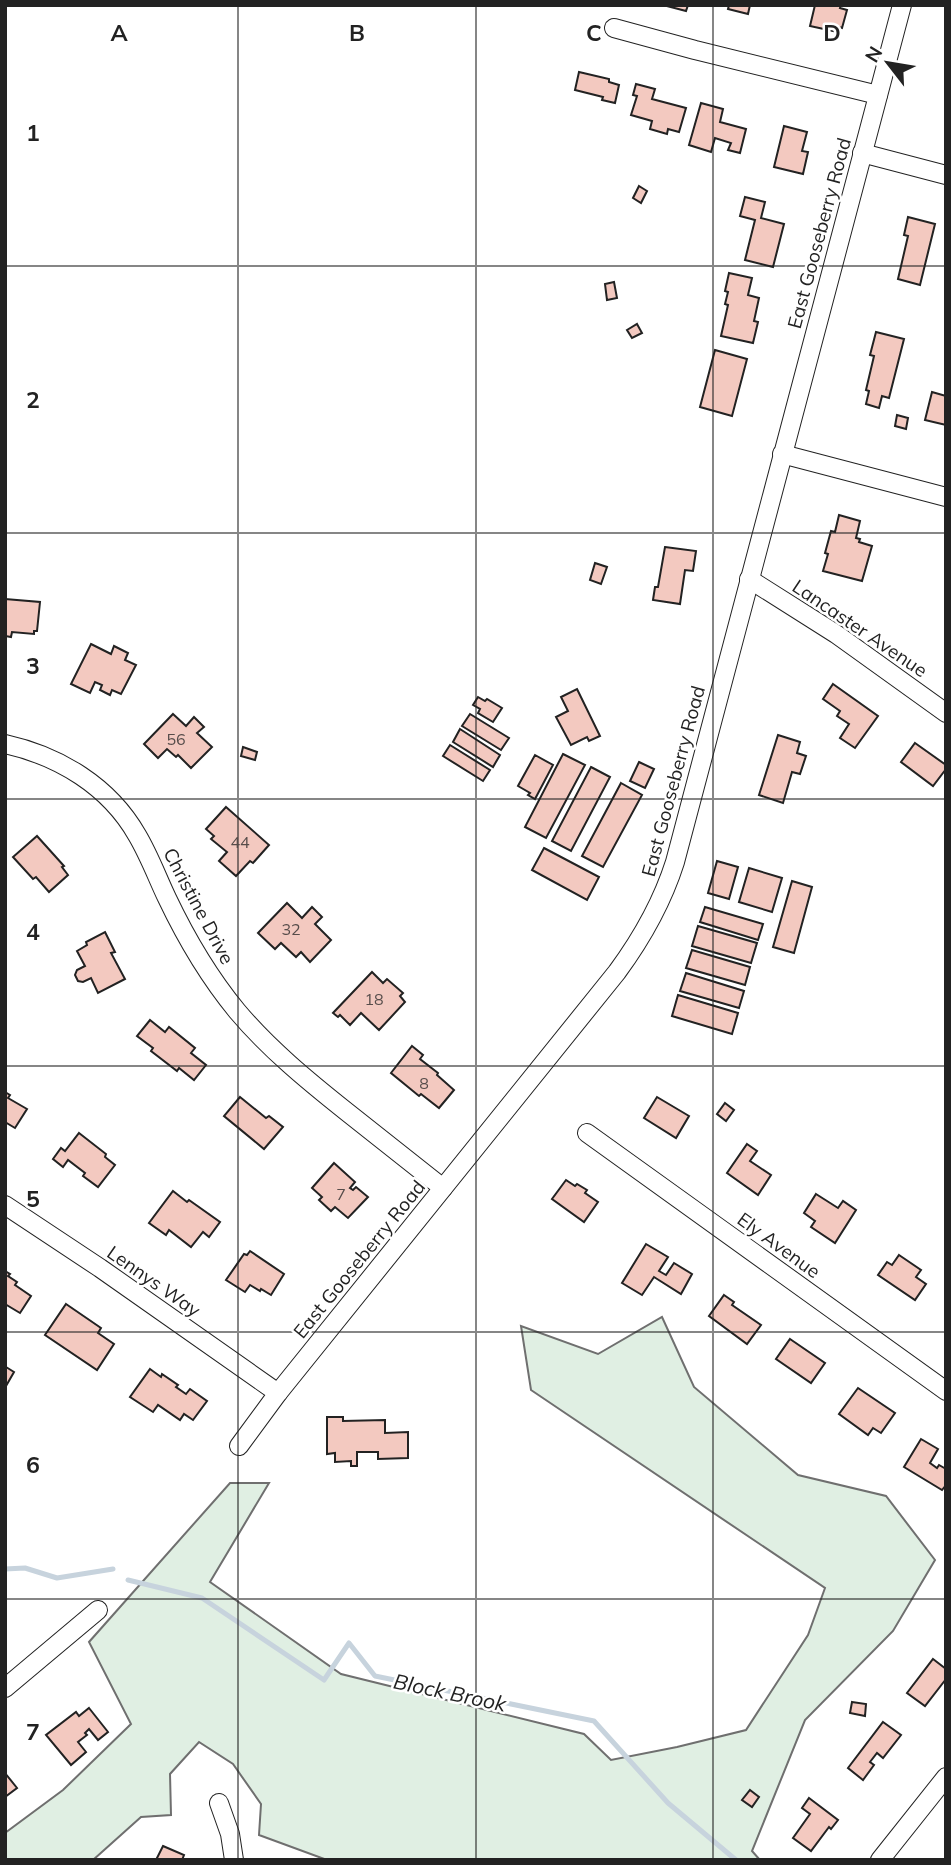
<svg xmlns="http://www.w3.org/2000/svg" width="951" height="1865" font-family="Mulish,sans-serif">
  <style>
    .green { fill: #e0efe3; stroke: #6f6f6f; stroke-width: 2 }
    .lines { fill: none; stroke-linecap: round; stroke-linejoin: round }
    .stream { stroke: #c7d3dd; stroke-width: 5 }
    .building { fill: #f3c9c0; stroke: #222; stroke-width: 2 }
    .street-casing { stroke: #222; stroke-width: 20 }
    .street { stroke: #fff; stroke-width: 18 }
    .grid { fill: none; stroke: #222; stroke-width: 2; stroke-opacity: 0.55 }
    .labels { text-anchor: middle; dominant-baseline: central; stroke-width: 5; stroke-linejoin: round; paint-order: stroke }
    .number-label { font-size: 16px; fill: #564c4a }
    .street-label { font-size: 19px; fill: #222; stroke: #fff }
    .water-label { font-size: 21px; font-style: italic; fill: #222; stroke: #fff }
    .grid-label { font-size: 23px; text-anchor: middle; font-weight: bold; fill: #222; stroke: #fff; stroke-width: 5; stroke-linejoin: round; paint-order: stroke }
  </style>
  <rect width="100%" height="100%" fill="#fff"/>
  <!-- green -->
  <path class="green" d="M662 1317 694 1387 798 1475 886 1496 935 1560 893 1631 805 1720 752 1851 760 1860H327L259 1835 261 1804 233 1764 199 1742 170 1774 171 1815 141 1817 93 1860H5V1833L63 1790 131 1724 89 1642 230 1483H269L210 1582 341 1674 584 1734 611 1760 677 1747 746 1730 808 1635 825 1588 531 1390 521 1326 598 1354Z"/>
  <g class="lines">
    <!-- stream -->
    <g class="stream">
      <path d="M5 1569 25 1568 57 1578 113 1569"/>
      <path d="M128 1580 202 1598 324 1680 349 1643 375 1676 594 1721 668 1803 736 1860"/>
    </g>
  </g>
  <!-- building -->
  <g class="building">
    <path d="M663 5H688L686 11Z"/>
    <path d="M729 5H750L748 14 728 9Z"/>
    <path d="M815 5H841L840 8 847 10 842 28 834 26 833 31 810 26Z"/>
    <path d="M579 72 609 79V82L619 85 615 103 602 100 603 97 575 90Z"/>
    <path d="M636 84 655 89 652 99 686 108 679 132 668 129 667 134 650 129 652 121 631 115 637 96 633 95Z"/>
    <path d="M701 103 723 109 720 122 746 129 740 153 728 150 731 143 715 138 711 152 689 145Z"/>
    <path d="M784 126 807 132 802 151 808 152 803 174 774 167Z"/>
    <path d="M639 186 647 191 641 203 633 198Z"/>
    <path d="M745 197 765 202 761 218 784 224 773 267 745 260 755 220 740 216Z"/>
    <path d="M908 217 935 224 920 285 898 279 908 236 904 235Z"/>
    <path d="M729 273 752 278 748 295 759 298 754 321 758 322 753 343 721 336 728 305 725 304 728 292 725 291Z"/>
    <path d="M614 282 617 298 607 300 605 284Z"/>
    <path d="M637 324 642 333 632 338 627 330Z"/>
    <path d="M876 332 904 339 889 398 882 396 879 408 866 404 869 391 866 390 874 356 870 355Z"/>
    <path d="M715 350 747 359 732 416 700 407Z"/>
    <path d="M932 392 946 396V425L925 420Z"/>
    <path d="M897 415 908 418 906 429 895 426Z"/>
    <path d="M839 515 860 521 856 538 860 539 859 542 872 546 862 581 823 571 828 554 825 553 831 531 835 532Z"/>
    <path d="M665 547 696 551 693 571 685 570 680 604 653 600 655 587H658Z"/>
    <path d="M595 563 607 567 601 584 590 580Z"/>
    <path d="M5 599 40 602 37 631H34V634L12 632 11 637 5 636Z"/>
    <path d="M91 644 111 654 114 646 128 653 125 660 136 665 121 694 112 690 110 695 100 690 102 685 95 682 90 693 71 684Z"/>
    <path d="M833 684 878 716 855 748 840 738 849 724 837 716 840 711 823 699Z"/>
    <path d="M577 689 600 736 589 741 587 737 571 745 556 717 568 711 561 697Z"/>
    <path d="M478 697 485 701 487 699 502 708 493 722 478 713 480 709 473 705Z"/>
    <path d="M173 714 186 726 194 717 204 727 197 733 212 747 191 768 178 755 176 757 167 749 158 758 144 744Z"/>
    <path d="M470 714 509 738 501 750 462 726Z"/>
    <path d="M460 729 500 755 493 767 453 742Z"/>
    <path d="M778 735 800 742 797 753 806 756 800 774 792 772 783 803 759 795Z"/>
    <path d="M915 743 946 765V769L933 786 901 762Z"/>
    <path d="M450 745 490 770 483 781 443 756Z"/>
    <path d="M243 747 257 752 255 760 241 756Z"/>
    <path d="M563 754 585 765 546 838 525 827Z"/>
    <path d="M535 755 553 765 535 799 528 795 530 793 518 786Z"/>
    <path d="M639 762 654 769 645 788 630 781Z"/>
    <path d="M591 767 610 777 571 851 552 841Z"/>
    <path d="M621 783 642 795 603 867 582 856Z"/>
    <path d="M226 807 269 845 253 863 250 861 236 876 219 861 227 852 211 839 214 836 206 829Z"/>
    <path d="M37 836 64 866 62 867 68 875 49 892 36 877 33 879 13 857Z"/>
    <path d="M544 848 599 877 587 900 532 870Z"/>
    <path d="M717 861 738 867 729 899 708 893Z"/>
    <path d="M749 868 782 878 772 912 739 902Z"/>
    <path d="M792 881 812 887 794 953 773 947Z"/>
    <path d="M287 903 302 918 312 907 322 917 315 924 331 940 310 962 301 952 296 957 281 943 275 949 258 933Z"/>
    <path d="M705 907 763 924 758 940 700 922Z"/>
    <path d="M698 926 757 943 751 963 692 946Z"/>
    <path d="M105 932 115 952 111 953 125 979 98 993 91 978 83 982 78 981 75 975 77 970 85 966 77 951 87 945 86 942Z"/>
    <path d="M692 950 750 967 745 985 686 968Z"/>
    <path d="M372 972 383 983 387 979 403 993 400 996 405 1002 379 1030 361 1013 350 1025 340 1015 338 1017 333 1013Z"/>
    <path d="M686 973 744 991 739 1008 680 991Z"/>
    <path d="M678 995 738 1013 732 1034 672 1016Z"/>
    <path d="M150 1020 165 1032 169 1027 195 1048 191 1053 206 1065 194 1080 179 1068 177 1071 151 1051 153 1048 137 1036Z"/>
    <path d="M412 1046 423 1055 420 1059 438 1073 437 1075 454 1090 439 1108 421 1094 419 1096 391 1073Z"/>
    <path d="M5 1092 10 1095 8 1098 27 1109 15 1128 5 1122Z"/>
    <path d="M240 1097 266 1118 269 1116 283 1127 264 1149 224 1116Z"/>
    <path d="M657 1097 689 1116 676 1138 644 1118Z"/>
    <path d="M725 1103 734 1110 726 1121 717 1114Z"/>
    <path d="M79 1133 106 1154 105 1157 115 1165 98 1187 83 1176 85 1173 68 1160 63 1167 53 1159 61 1148 65 1151Z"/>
    <path d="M747 1144 757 1151 750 1161 771 1175 758 1195 727 1173Z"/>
    <path d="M334 1163 355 1182 350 1188 353 1190 356 1187 368 1197 348 1218 335 1207 331 1211 319 1200 322 1197 312 1188Z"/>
    <path d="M566 1180 575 1186 577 1184 587 1190 585 1193 598 1202 584 1222 552 1199Z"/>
    <path d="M173 1191 187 1202 189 1200 220 1222 209 1237 203 1232 191 1247 169 1230 166 1235 149 1223Z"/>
    <path d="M816 1194 838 1208 843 1201 856 1210 835 1243 811 1227 815 1221 804 1213Z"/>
    <path d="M646 1244 668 1257 659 1271 666 1275 674 1263 692 1274 681 1294 654 1277 642 1295 622 1283Z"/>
    <path d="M250 1251 284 1274 271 1295 261 1289 260 1291 250 1285 245 1292 226 1280 244 1254 247 1255Z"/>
    <path d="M899 1255 921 1270 916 1277 926 1284 915 1300 878 1275 887 1262 892 1265Z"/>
    <path d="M5 1271 10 1274 8 1276 17 1282 15 1285 31 1296 20 1313 5 1304Z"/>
    <path d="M724 1295 734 1302 732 1305 761 1325 747 1344 709 1316Z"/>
    <path d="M66 1304 101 1328 98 1333 114 1344 97 1370 45 1335Z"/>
    <path d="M790 1339 825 1363 811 1383 776 1359Z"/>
    <path d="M6 1367 14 1372 6 1386H5Z"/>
    <path d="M150 1369 161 1377 162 1374 178 1385 176 1387 186 1394 190 1389 207 1401 193 1420 184 1414 180 1420 158 1405 153 1412 130 1397Z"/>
    <path d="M858 1388 895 1413 881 1433 873 1428 868 1435 839 1414Z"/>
    <path d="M327 1417H343V1421L385 1420V1433L408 1432V1458L378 1459V1452H357V1466H351V1461L335 1462V1453L327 1454Z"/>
    <path d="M921 1439 938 1449 930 1463 937 1468 939 1465 946 1469V1485L942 1490 904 1467Z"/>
    <path d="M933 1659 946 1669V1679L925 1706 907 1693Z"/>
    <path d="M852 1702 866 1704 865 1716 850 1713Z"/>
    <path d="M89 1708 108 1732 98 1740 89 1729 85 1733 87 1735 78 1742 86 1752 71 1765 46 1735 76 1712 79 1716Z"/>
    <path d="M883 1722 901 1735 883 1758 877 1753 870 1762 874 1765 863 1780 848 1768Z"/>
    <path d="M5 1773 17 1788 5 1797Z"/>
    <path d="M750 1790 759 1797 752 1807 742 1800Z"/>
    <path d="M809 1798 838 1820 831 1829 829 1827 811 1851 793 1838 810 1814 802 1808Z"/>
    <path d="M163 1846 184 1855 182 1860H156Z"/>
  </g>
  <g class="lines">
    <defs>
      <g id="street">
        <path d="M614 28 695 50 878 95"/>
        <path d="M862 153 946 175"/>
        <path d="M782 454 946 497"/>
        <path d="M749 579 836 634 946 713"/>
        <path d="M5 744C59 756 109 786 137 835 149 855 157 877 167 898 186 938 209 977 237 1011 269 1049 308 1081 347 1112 379 1137 411 1163 443 1188"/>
        <path d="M587 1133 946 1391"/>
        <path d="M5 1205 100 1268 278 1393"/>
        <path d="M239 1446 278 1393 617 972C642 938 662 903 675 862L902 5"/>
        <path d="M5 1688 98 1610"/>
        <path d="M219 1803 230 1834 234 1860"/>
        <path d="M880 1860 946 1777"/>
      </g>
    </defs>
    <!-- street casing -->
    <use href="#street" class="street-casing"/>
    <!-- street -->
    <use href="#street" class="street"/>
  </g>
  <!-- grid -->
  <path class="grid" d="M238 5V1860M476 5V1860M713 5V1860M5 266H946M5 533H946M5 799H946M5 1066H946M5 1332H946M5 1599H946"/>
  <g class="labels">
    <!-- number labels -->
    <g class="number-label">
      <text x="176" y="739">56</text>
      <text x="240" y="842">44</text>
      <text x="291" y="929">32</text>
      <text x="374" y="999">18</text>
      <text x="424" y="1083">8</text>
      <text x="341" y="1194">7</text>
    </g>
    <!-- street labels -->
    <g class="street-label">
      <text transform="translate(819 233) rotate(-75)">East Gooseberry Road</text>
      <text transform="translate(860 628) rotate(34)">Lancaster Avenue</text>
      <text transform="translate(673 781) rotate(-75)">East Gooseberry Road</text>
      <text transform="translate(199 906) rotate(62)">Christine Drive</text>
      <text transform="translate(779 1245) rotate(36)">Ely Avenue</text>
      <text transform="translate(359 1259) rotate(-51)">East Gooseberry Road</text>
      <text transform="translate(154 1281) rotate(35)">Lennys Way</text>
    </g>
    <!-- water labels -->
    <g class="water-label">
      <text transform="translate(450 1692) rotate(12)">Block Brook</text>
    </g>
  </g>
  <g class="grid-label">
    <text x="119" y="41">A</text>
    <text x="357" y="41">B</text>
    <text x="594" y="41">C</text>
    <text x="832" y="41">D</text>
    <text x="33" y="141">1</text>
    <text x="33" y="408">2</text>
    <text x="33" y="674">3</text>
    <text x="33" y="940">4</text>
    <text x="33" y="1207">5</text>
    <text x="33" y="1473">6</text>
    <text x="33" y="1740">7</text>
  </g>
  <!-- border -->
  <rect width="951" height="1865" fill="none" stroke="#222222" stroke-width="14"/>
  <!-- north arrow -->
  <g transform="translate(888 63) rotate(301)" stroke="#ffffff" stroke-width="5" paint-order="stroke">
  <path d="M0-5L12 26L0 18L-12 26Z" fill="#222222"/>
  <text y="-10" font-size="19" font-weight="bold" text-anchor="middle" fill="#222222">N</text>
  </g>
</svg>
